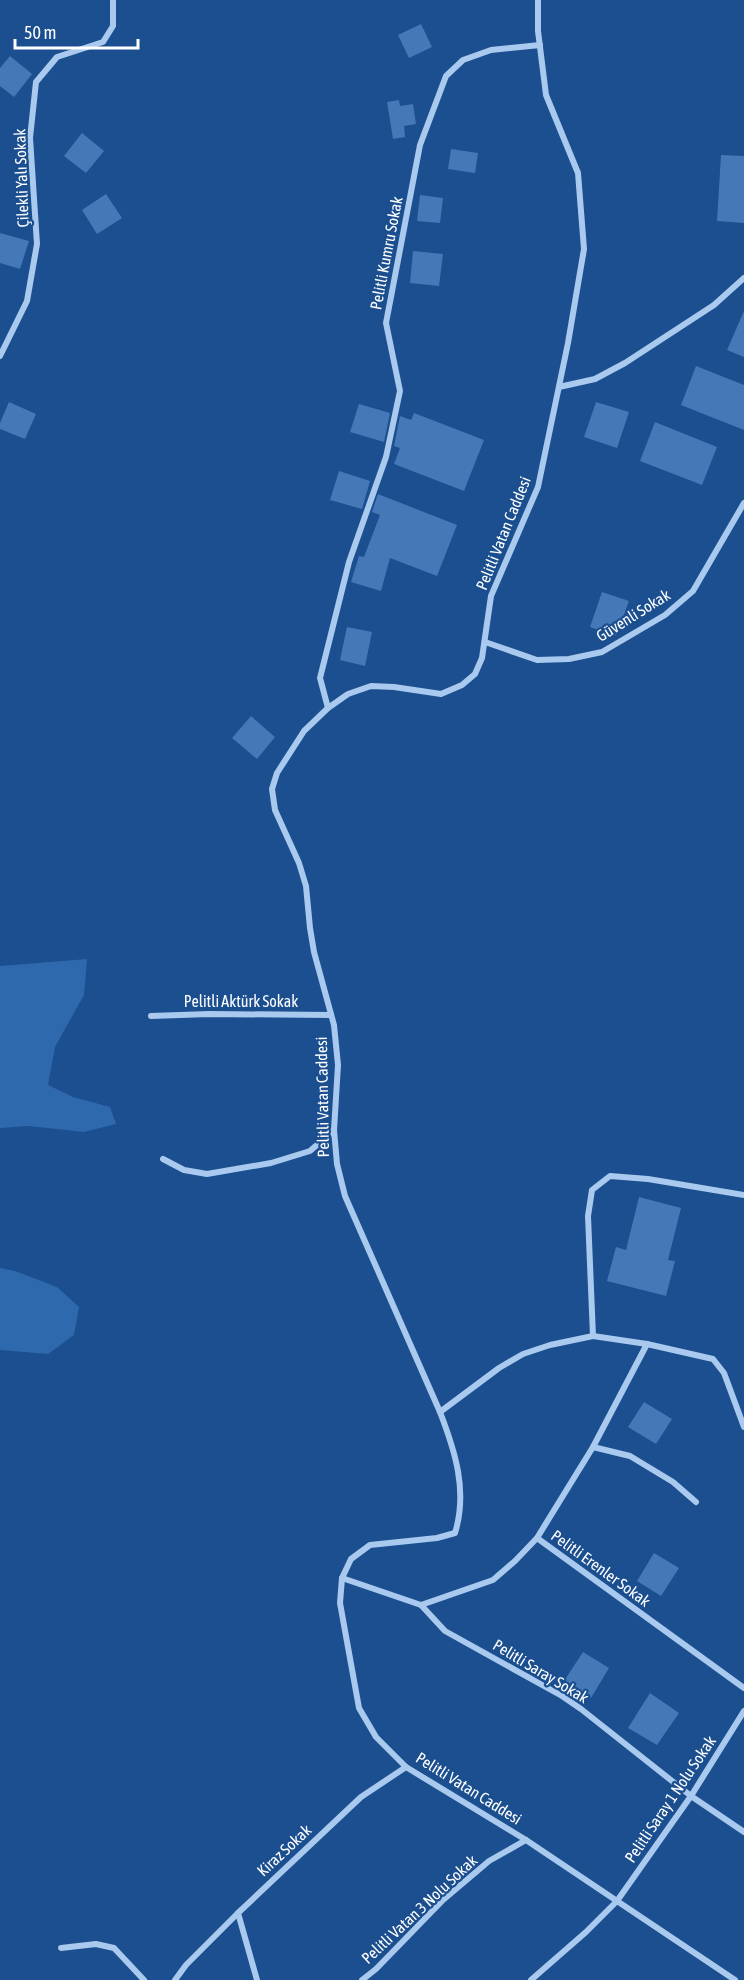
<svg xmlns="http://www.w3.org/2000/svg" width="744" height="1980" font-family="'Asap Condensed',sans-serif">
  <style>
    .green { fill: #2e69ad }
    .building { fill: #4478b7 }
    .lines { fill: none; stroke-linecap: round; stroke-linejoin: round }
    .minor { stroke: #a9c9ee; stroke-width: 6 }
    .labels { text-anchor: middle; dominant-baseline: central; stroke-width: 4.5; stroke-linejoin: round; paint-order: stroke }
    .street-label { font-size: 16px; fill: #fff; stroke: #1b4f8f }
  </style>
  <rect width="100%" height="100%" fill="#1b4f8f"/>
  <!-- green -->
  <g class="green">
    <path d="M87 959 84 995 55 1047 48 1085 73 1097 110 1107 116 1124 84 1132 29 1126 0 1128V966Z"/>
    <path d="M0 1268 15 1271 57 1287 79 1307 74 1335 48 1354 0 1350Z"/>
  </g>
  <!-- building -->
  <g class="building">
    <path d="M421 24 432 47 409 58 398 35Z"/>
    <path d="M10 56 32 74 14 97 0 86V68Z"/>
    <path d="M399 100 400 106 413 104 416 124 404 126 405 137 393 139 387 102Z"/>
    <path d="M82 133 104 151 86 173 64 156Z"/>
    <path d="M451 149 478 153 475 173 448 169Z"/>
    <path d="M721 155 744 156V223L717 221Z"/>
    <path d="M106 194 122 218 97 234 82 210Z"/>
    <path d="M420 195 443 198 440 223 417 221Z"/>
    <path d="M0 233 29 241 20 269 0 263Z"/>
    <path d="M413 251 443 254 439 286 410 283Z"/>
    <path d="M744 311V357L727 350Z"/>
    <path d="M696 366 744 385V430L681 405Z"/>
    <path d="M9 402 36 414 25 439 0 429V423Z"/>
    <path d="M596 402 629 412 617 448 584 437Z"/>
    <path d="M359 404 390 413 384 442 350 432Z"/>
    <path d="M414 413 484 440 464 491 394 464 400 448 394 446 400 416 411 420Z"/>
    <path d="M655 422 717 447 702 485 640 461Z"/>
    <path d="M339 471 370 481 362 509 330 500Z"/>
    <path d="M378 494 457 525 437 576 390 558 381 591 351 582 359 556 364 557 380 515 372 512Z"/>
    <path d="M602 592 629 601 616 636 590 627Z"/>
    <path d="M347 627 372 632 365 666 340 660Z"/>
    <path d="M251 716 275 737 257 759 232 738Z"/>
    <path d="M639 1197 681 1208 668 1260 675 1261 666 1296 607 1281 616 1247 626 1250Z"/>
    <path d="M644 1402 672 1419 656 1444 628 1427Z"/>
    <path d="M654 1553 679 1568 661 1596 637 1581Z"/>
    <path d="M583 1652 609 1668 591 1698 564 1681Z"/>
    <path d="M650 1693 679 1713 657 1745 628 1728Z"/>
  </g>
  <g class="lines">
    <!-- minor -->
    <g class="minor">
      <path d="M0 356 27 301 37 244 30 138 36 82 57 57 103 42 113 26V0"/>
      <path d="M559 387 595 379 625 363 714 305 744 278"/>
      <path d="M485 642 537 660 569 659 602 652 665 615 693 591 744 503"/>
      <path d="M328 708 320 678 349 562 386 457 400 391 386 323 420 145 446 76 463 60 491 50 540 45"/>
      <path d="M151 1016 209 1014 331 1015"/>
      <path d="M163 1159 184 1170 207 1174 271 1163 310 1151 334 1130"/>
      <path d="M593 1336 588 1216 592 1190 610 1176 648 1179 744 1195"/>
      <path d="M647 1344 593 1447 537 1538 744 1688"/>
      <path d="M440 1412 499 1368 523 1354 550 1345 593 1336 647 1344 713 1359 724 1373 744 1427"/>
      <path d="M593 1447 630 1456 673 1482 696 1502"/>
      <path d="M342 1578 421 1605 445 1631 562 1696 581 1709 691 1796 744 1832"/>
      <path d="M421 1605 493 1580 515 1561 537 1538"/>
      <path d="M61 1948 96 1944 114 1948 144 1980"/>
      <path d="M175 1980 186 1965 238 1913"/>
      <path d="M257 1980 238 1913 361 1797 406 1767"/>
      <path d="M362 1980 376 1969 443 1900 489 1861 526 1840"/>
      <path d="M531 1980 586 1932 617 1901 526 1840 406 1767 376 1737 359 1708 340 1603 342 1578 351 1559 370 1545 437 1538 455 1533C468 1491 455 1451 440 1412L345 1196 337 1164 334 1130 338 1065 334 1025 314 952 310 928 306 886 299 863 275 810 272 789 277 773 304 731 328 708 348 694 371 686 394 687 441 694 462 685 475 674 482 658 491 596 538 487 568 343 584 249 578 173 546 95 538 31V0"/>
      <path d="M735 1980 617 1901 691 1796 744 1711"/>
    </g>
  </g>
  <g class="labels">
    <!-- street labels -->
    <g class="street-label">
      <text transform="translate(21 178) rotate(-92)">Çilekli Yalı Sokak</text>
      <text transform="translate(386 253) rotate(-79)">Pelitli Kumru Sokak</text>
      <text transform="translate(503 533) rotate(-68)">Pelitli Vatan Caddesi</text>
      <text transform="translate(633 615) rotate(-32)">Güvenli Sokak</text>
      <text x="241" y="1001">Pelitli Aktürk Sokak</text>
      <text transform="translate(322 1097) rotate(-91)">Pelitli Vatan Caddesi</text>
      <text transform="translate(601 1568) rotate(36)">Pelitli Erenler Sokak</text>
      <text transform="translate(541 1671) rotate(31)">Pelitli Saray Sokak</text>
      <text transform="translate(469 1788) rotate(32)">Pelitli Vatan Caddesi</text>
      <text transform="translate(670 1799) rotate(-56)">Pelitli Saray 1 Nolu Sokak</text>
      <text transform="translate(284 1850) rotate(-43)">Kiraz Sokak</text>
      <text transform="translate(419 1909) rotate(-43)">Pelitli Vatan 3 Nolu Sokak</text>
    </g>
  </g>
  <!-- scale -->
  <path d="M15 39v9h123v-9" fill="none" stroke="#ffffff" stroke-width="3"/>
  <text x="24" y="39" font-size="18" fill="#ffffff" stroke="#1b4f8f" stroke-width="4.5" paint-order="stroke">50 m</text>
</svg>
